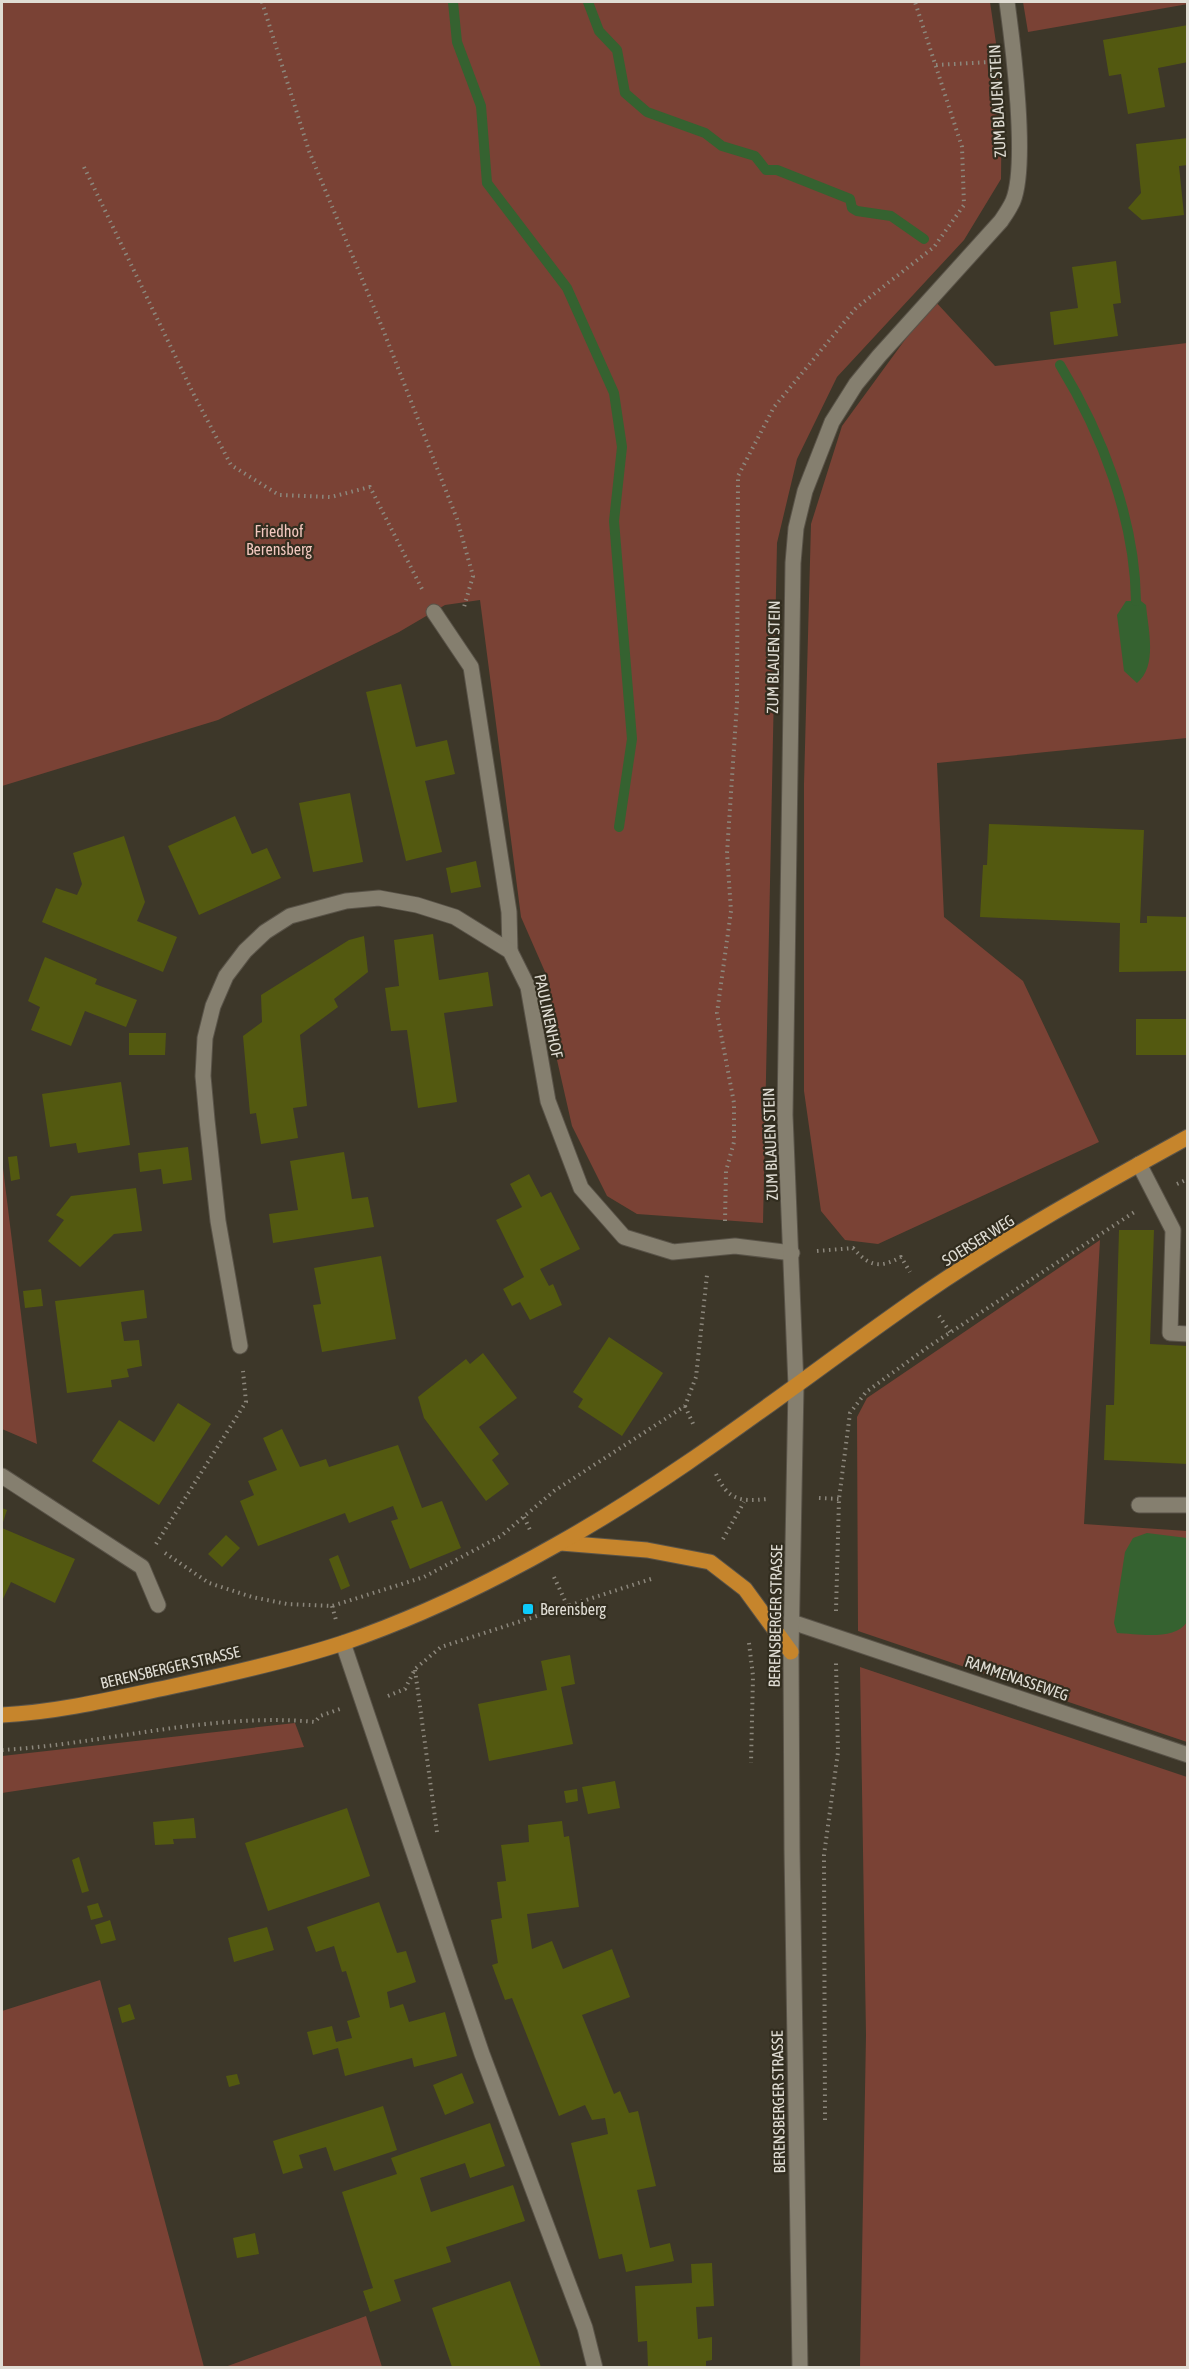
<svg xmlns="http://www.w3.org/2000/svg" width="1189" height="2369" font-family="'Asap Condensed',sans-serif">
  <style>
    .green { fill: #7a4235 }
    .water { fill: #356230 }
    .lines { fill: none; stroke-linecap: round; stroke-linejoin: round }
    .stream { stroke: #356230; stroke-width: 10 }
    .building { fill: #535910 }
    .minor-casing { stroke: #595348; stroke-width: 17 }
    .major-casing { stroke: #595348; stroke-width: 17 }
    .path { stroke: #8c877c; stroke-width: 4; stroke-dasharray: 1.5 4.5; stroke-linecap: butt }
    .minor { stroke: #857f6f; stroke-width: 15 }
    .major { stroke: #c6852c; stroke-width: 15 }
    .poi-dot { fill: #0ccafa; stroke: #322d1f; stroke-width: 2 }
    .labels { text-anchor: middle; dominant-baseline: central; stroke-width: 4.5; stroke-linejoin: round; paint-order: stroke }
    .street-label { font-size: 16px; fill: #e0ddd4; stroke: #322d1f }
    .park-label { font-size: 16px; fill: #f2c8bf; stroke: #322d1f }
    .poi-label { font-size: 16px; fill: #e0ddd4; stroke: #322d1f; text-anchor: start }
  </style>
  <rect width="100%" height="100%" fill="#3d3729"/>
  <!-- green -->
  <g class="green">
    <path d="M2 2H990L1002 84 1001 179 964 240 837 377 797 459 777 543 763 1223 637 1214 607 1196 572 1126 557 1060 549 981 521 917 480 600 445 605 399 632 218 720 2 786Z"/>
    <path d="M1023 2H1187L1188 4 1028 32Z"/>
    <path d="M934 300 995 366 1187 343V738L937 763 944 917 1023 981 1099 1142 878 1244 845 1240 821 1211 804 1091V784L811 524 842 426Z"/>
    <path d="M2 1160 37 1444 2 1429Z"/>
    <path d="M1100 1240 1084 1524 1187 1531V1742L858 1631 857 1417 867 1398Z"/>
    <path d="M860 1667 1187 1777V2367H860L866 2035Z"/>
    <path d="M295 1723 304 1747 2 1793V1756Z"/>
    <path d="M100 1980 204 2367H2V2011Z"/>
    <path d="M366 2316 382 2367H225Z"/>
  </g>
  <!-- water -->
  <g class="water">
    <path d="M1126 601H1141L1146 605C1148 629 1158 666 1137 683L1124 671 1117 615Z"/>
    <path d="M1147 1533 1187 1538V1622C1175 1641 1138 1634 1117 1633L1114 1623 1125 1552 1133 1538Z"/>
  </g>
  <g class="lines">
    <!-- stream -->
    <g class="stream">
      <path d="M453 2 457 42 481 106 487 183 567 288 614 393 622 447 614 521 632 739 619 827"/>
      <path d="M588 2 599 31 617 50 625 93 647 112 705 133 722 146 755 156 766 170H777L850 199 852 208 857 211 891 216 924 239"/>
      <path d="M1060 365C1102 434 1135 519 1136 601"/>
    </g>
  </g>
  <!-- building -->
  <g class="building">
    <path d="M1188 25V62L1158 68 1165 107 1128 114 1121 74 1109 76 1103 40Z"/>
    <path d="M1188 138V165L1179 166 1184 215 1142 220 1128 208 1141 193 1136 144Z"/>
    <path d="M1116 261 1121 303 1113 304 1118 336 1054 345 1050 312 1078 308 1072 267Z"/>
    <path d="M401 684 416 747 447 740 455 774 425 781 442 852 406 861 366 692Z"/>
    <path d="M350 793 363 862 313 872 299 803Z"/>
    <path d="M235 816 252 854 267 848 281 878 199 915 168 846Z"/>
    <path d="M989 824 1144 830 1140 923H1147V916L1188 917V971L1119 972 1120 923 980 917 983 865H987Z"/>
    <path d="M124 836 145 902 137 921 177 937 163 972 42 922 56 888 77 895 82 884 73 853Z"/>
    <path d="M476 861 481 887 451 893 446 868Z"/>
    <path d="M433 934 439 980 488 972 493 1006 444 1013 457 1102 418 1108 407 1030 391 1031 385 988 399 986 394 940Z"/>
    <path d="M364 936 368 972 334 999 338 1007 300 1035 307 1106 293 1108 298 1138 261 1144 256 1113 250 1114 243 1036 262 1022 261 995 349 940Z"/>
    <path d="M45 957 97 979 95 984 137 1000 126 1027 85 1011 71 1046 31 1030 40 1007 28 1001Z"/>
    <rect x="1136" y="1019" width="52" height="36"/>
    <path d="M129 1033H166L165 1055H129Z"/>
    <path d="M121 1082 130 1145 78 1153 76 1143 50 1147 42 1094Z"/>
    <path d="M188 1147 192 1180 163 1184 161 1169 140 1172 138 1153Z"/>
    <path d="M344 1152 352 1199 368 1197 374 1227 273 1243 269 1214 298 1210 290 1161Z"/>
    <path d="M17 1156 20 1179 11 1181 8 1157Z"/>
    <path d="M529 1174 541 1197 551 1192 580 1249 540 1269 549 1286 553 1284 562 1305 530 1320 520 1302 512 1306 503 1289 524 1277 496 1220 522 1207 510 1184Z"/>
    <path d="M136 1188 142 1231 114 1234 80 1267 48 1241 64 1220 56 1215 71 1196Z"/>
    <path d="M1119 1230H1154L1150 1344 1188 1346V1464L1104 1460 1106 1405H1114Z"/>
    <path d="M381 1256 396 1339 322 1352 313 1305 321 1304 314 1268Z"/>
    <path d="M41 1289 43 1306 25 1308 23 1291Z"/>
    <path d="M144 1290 147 1318 121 1322 124 1341 139 1340 142 1366 127 1369 129 1377 111 1380 112 1387 67 1393 55 1301Z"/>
    <path d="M609 1337 663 1373 622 1436 578 1407 583 1399 573 1392Z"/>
    <path d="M483 1353 517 1398 479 1427 499 1454 492 1460 509 1484 486 1501 424 1418 418 1397 466 1359 470 1364Z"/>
    <path d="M178 1403 211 1424 159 1505 92 1461 119 1420 154 1442Z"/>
    <path d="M282 1429 300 1467 326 1459 329 1467 398 1445 422 1508 442 1501 461 1548 410 1569 391 1521 398 1519 393 1506 349 1523 345 1513 258 1546 240 1501 254 1495 248 1481 277 1470 263 1438Z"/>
    <path d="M2 1508 7 1510 2 1525Z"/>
    <path d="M2 1528 75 1559 55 1603 11 1582 2 1601Z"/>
    <path d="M226 1535 240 1548 222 1567 208 1554Z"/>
    <path d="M338 1555 350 1586 341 1590 329 1559Z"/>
    <path d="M570 1655 575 1684 561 1687 573 1744 489 1761 478 1704 547 1690 541 1661Z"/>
    <path d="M615 1781 620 1808 588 1814 582 1787Z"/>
    <path d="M577 1789 578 1801 566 1803 564 1791Z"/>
    <path d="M347 1808 370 1876 268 1911 245 1843Z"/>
    <path d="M194 1818 196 1838 173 1839 174 1844 155 1845 153 1822Z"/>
    <path d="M562 1821 564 1837 569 1836 579 1907 527 1914 532 1949 552 1941 563 1969 612 1949 630 1997 582 2015 614 2094 620 2091 629 2113 638 2111 656 2186 637 2190 650 2248 670 2243 674 2261 626 2272 622 2254 599 2259 571 2143 608 2134 605 2118 592 2120 585 2105 559 2116 512 1998 505 2000 492 1965 498 1963 491 1920 502 1918 497 1882 506 1881 501 1845 529 1842 528 1825Z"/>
    <path d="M79 1857 89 1891 82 1893 72 1860Z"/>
    <path d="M379 1902 397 1953 406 1951 416 1982 387 1992 390 2008 403 2004 409 2022 445 2012 457 2056 414 2067 412 2058 345 2076 338 2048 313 2055 307 2032 332 2026 336 2042 352 2038 347 2021 360 2017 346 1971 342 1972 334 1946 316 1952 307 1927Z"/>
    <path d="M98 1903 103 1917 91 1920 87 1906Z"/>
    <path d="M110 1920 116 1940 101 1944 95 1925Z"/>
    <path d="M267 1927 274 1950 234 1962 228 1938Z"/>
    <path d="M130 2004 135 2019 122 2023 118 2008Z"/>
    <path d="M462 2073 474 2103 445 2115 433 2085Z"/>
    <path d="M237 2074 240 2084 229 2087 226 2076Z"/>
    <path d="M383 2106 397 2150 334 2171 326 2147 299 2155 303 2168 283 2174 273 2141Z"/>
    <path d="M490 2123 505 2166 470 2178 465 2163 420 2178 431 2212 513 2185 525 2221 446 2247 451 2262 394 2280 401 2301 370 2312 363 2291 373 2288 342 2192 397 2174 391 2158Z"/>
    <path d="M255 2233 259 2254 237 2258 233 2238Z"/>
    <path d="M712 2263 714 2306 696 2307 698 2339 712 2337V2360L706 2361V2367H648L647 2341 638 2342 635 2286 692 2283 691 2264Z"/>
    <path d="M510 2281 541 2367H452L432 2308Z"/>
  </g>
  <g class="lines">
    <defs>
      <g id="minor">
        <path d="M434 612 471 667 509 912 510 951"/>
        <path d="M1139 1164 1173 1230 1170 1333 1188 1334"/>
        <path d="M240 1346 218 1221 207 1120 203 1076 205 1038 213 1006 226 976 245 951 265 932 290 916 346 901 379 898 417 905 455 917 510 951 528 987 548 1101 581 1188 624 1237 673 1252 735 1246 792 1253"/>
        <path d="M2 1476 142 1567 158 1605"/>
        <path d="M1139 1505H1188"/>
        <path d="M792 1622 1188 1755"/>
        <path d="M343 1643 482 2054 585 2328 595 2368"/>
        <path d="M800 2368 792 1849 791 1652 796 1386 785 1115 793 563 796 528 805 491 832 422 856 384 879 356 1001 221C1005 215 1010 208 1013 201 1028 164 1013 45 1007 2"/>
      </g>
      <g id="major">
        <path d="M561 1543 647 1550 710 1562 745 1589 791 1652"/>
        <path d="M2 1715C59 1712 117 1698 174 1686 230 1674 288 1661 343 1643 416 1618 489 1583 556 1545 685 1473 801 1379 922 1295 1006 1237 1098 1187 1188 1137"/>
      </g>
    </defs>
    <!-- minor casing -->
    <use href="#minor" class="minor-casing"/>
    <!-- major casing -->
    <use href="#major" class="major-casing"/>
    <!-- path -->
    <g class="path">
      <path d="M262 2 309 151 382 327 457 519 473 576 464 607"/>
      <path d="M936 65 990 62"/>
      <path d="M84 167 194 395 231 465 279 495 331 497 370 487 422 589"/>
      <path d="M1177 1184 1188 1179"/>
      <path d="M725 1221 726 1171 734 1142V1103L717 1013 731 911 727 853 737 703 738 476 774 407 856 308 934 247 964 205 962 147 915 2"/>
      <path d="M817 1251 853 1248C869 1266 879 1269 901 1257L910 1272"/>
      <path d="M939 1316 950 1332"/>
      <path d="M685 1406 694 1426"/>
      <path d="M716 1474C728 1500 740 1502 767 1499"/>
      <path d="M819 1498 839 1499"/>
      <path d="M524 1517 530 1530"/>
      <path d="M723 1539 744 1502"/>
      <path d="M156 1544 246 1402 243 1371"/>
      <path d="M165 1553 209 1583 252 1597 287 1604 332 1606 424 1577 501 1536 554 1491 685 1406 696 1377 707 1275"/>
      <path d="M554 1577 567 1605"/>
      <path d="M332 1606 336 1620"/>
      <path d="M836 1611 839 1499 850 1413 866 1392 928 1347 1136 1211"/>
      <path d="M749 1643 753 1676 751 1763"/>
      <path d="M415 1670 437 1832"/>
      <path d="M388 1696 405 1689 415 1669 441 1647 651 1579"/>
      <path d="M2 1750C105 1744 212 1712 315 1722L320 1716 340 1709"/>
      <path d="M825 2120 824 1855 838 1752 836 1663"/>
    </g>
    <!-- minor -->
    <use href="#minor" class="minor"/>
    <!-- major -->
    <use href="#major" class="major"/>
  </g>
  <!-- markers -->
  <rect class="poi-dot" x="522" y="1603" width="12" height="12" rx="3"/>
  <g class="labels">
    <!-- street labels -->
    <g class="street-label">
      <text transform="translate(997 101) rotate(-93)">ZUM BLAUEN STEIN</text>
      <text transform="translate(773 657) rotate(-89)">ZUM BLAUEN STEIN</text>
      <text transform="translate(549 1016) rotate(78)">PAULINENHOF</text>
      <text transform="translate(770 1144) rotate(-92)">ZUM BLAUEN STEIN</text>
      <text transform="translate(978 1240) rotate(-32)">SOERSER WEG</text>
      <text transform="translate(775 1616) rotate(-89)">BERENSBERGER STRASSE</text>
      <text transform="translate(170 1667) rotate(-13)">BERENSBERGER STRASSE</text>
      <text transform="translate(1017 1678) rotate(19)">RAMMENASSEWEG</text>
      <text transform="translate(778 2102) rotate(-91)">BERENSBERGER STRASSE</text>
    </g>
    <!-- park labels -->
    <g class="park-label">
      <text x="279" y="531">Friedhof<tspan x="279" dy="18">Berensberg</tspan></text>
    </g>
    <!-- poi labels -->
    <g class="poi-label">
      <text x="540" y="1609">Berensberg</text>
    </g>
  </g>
  <!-- border -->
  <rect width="1189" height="2369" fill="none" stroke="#e0ddd4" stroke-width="6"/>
</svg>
